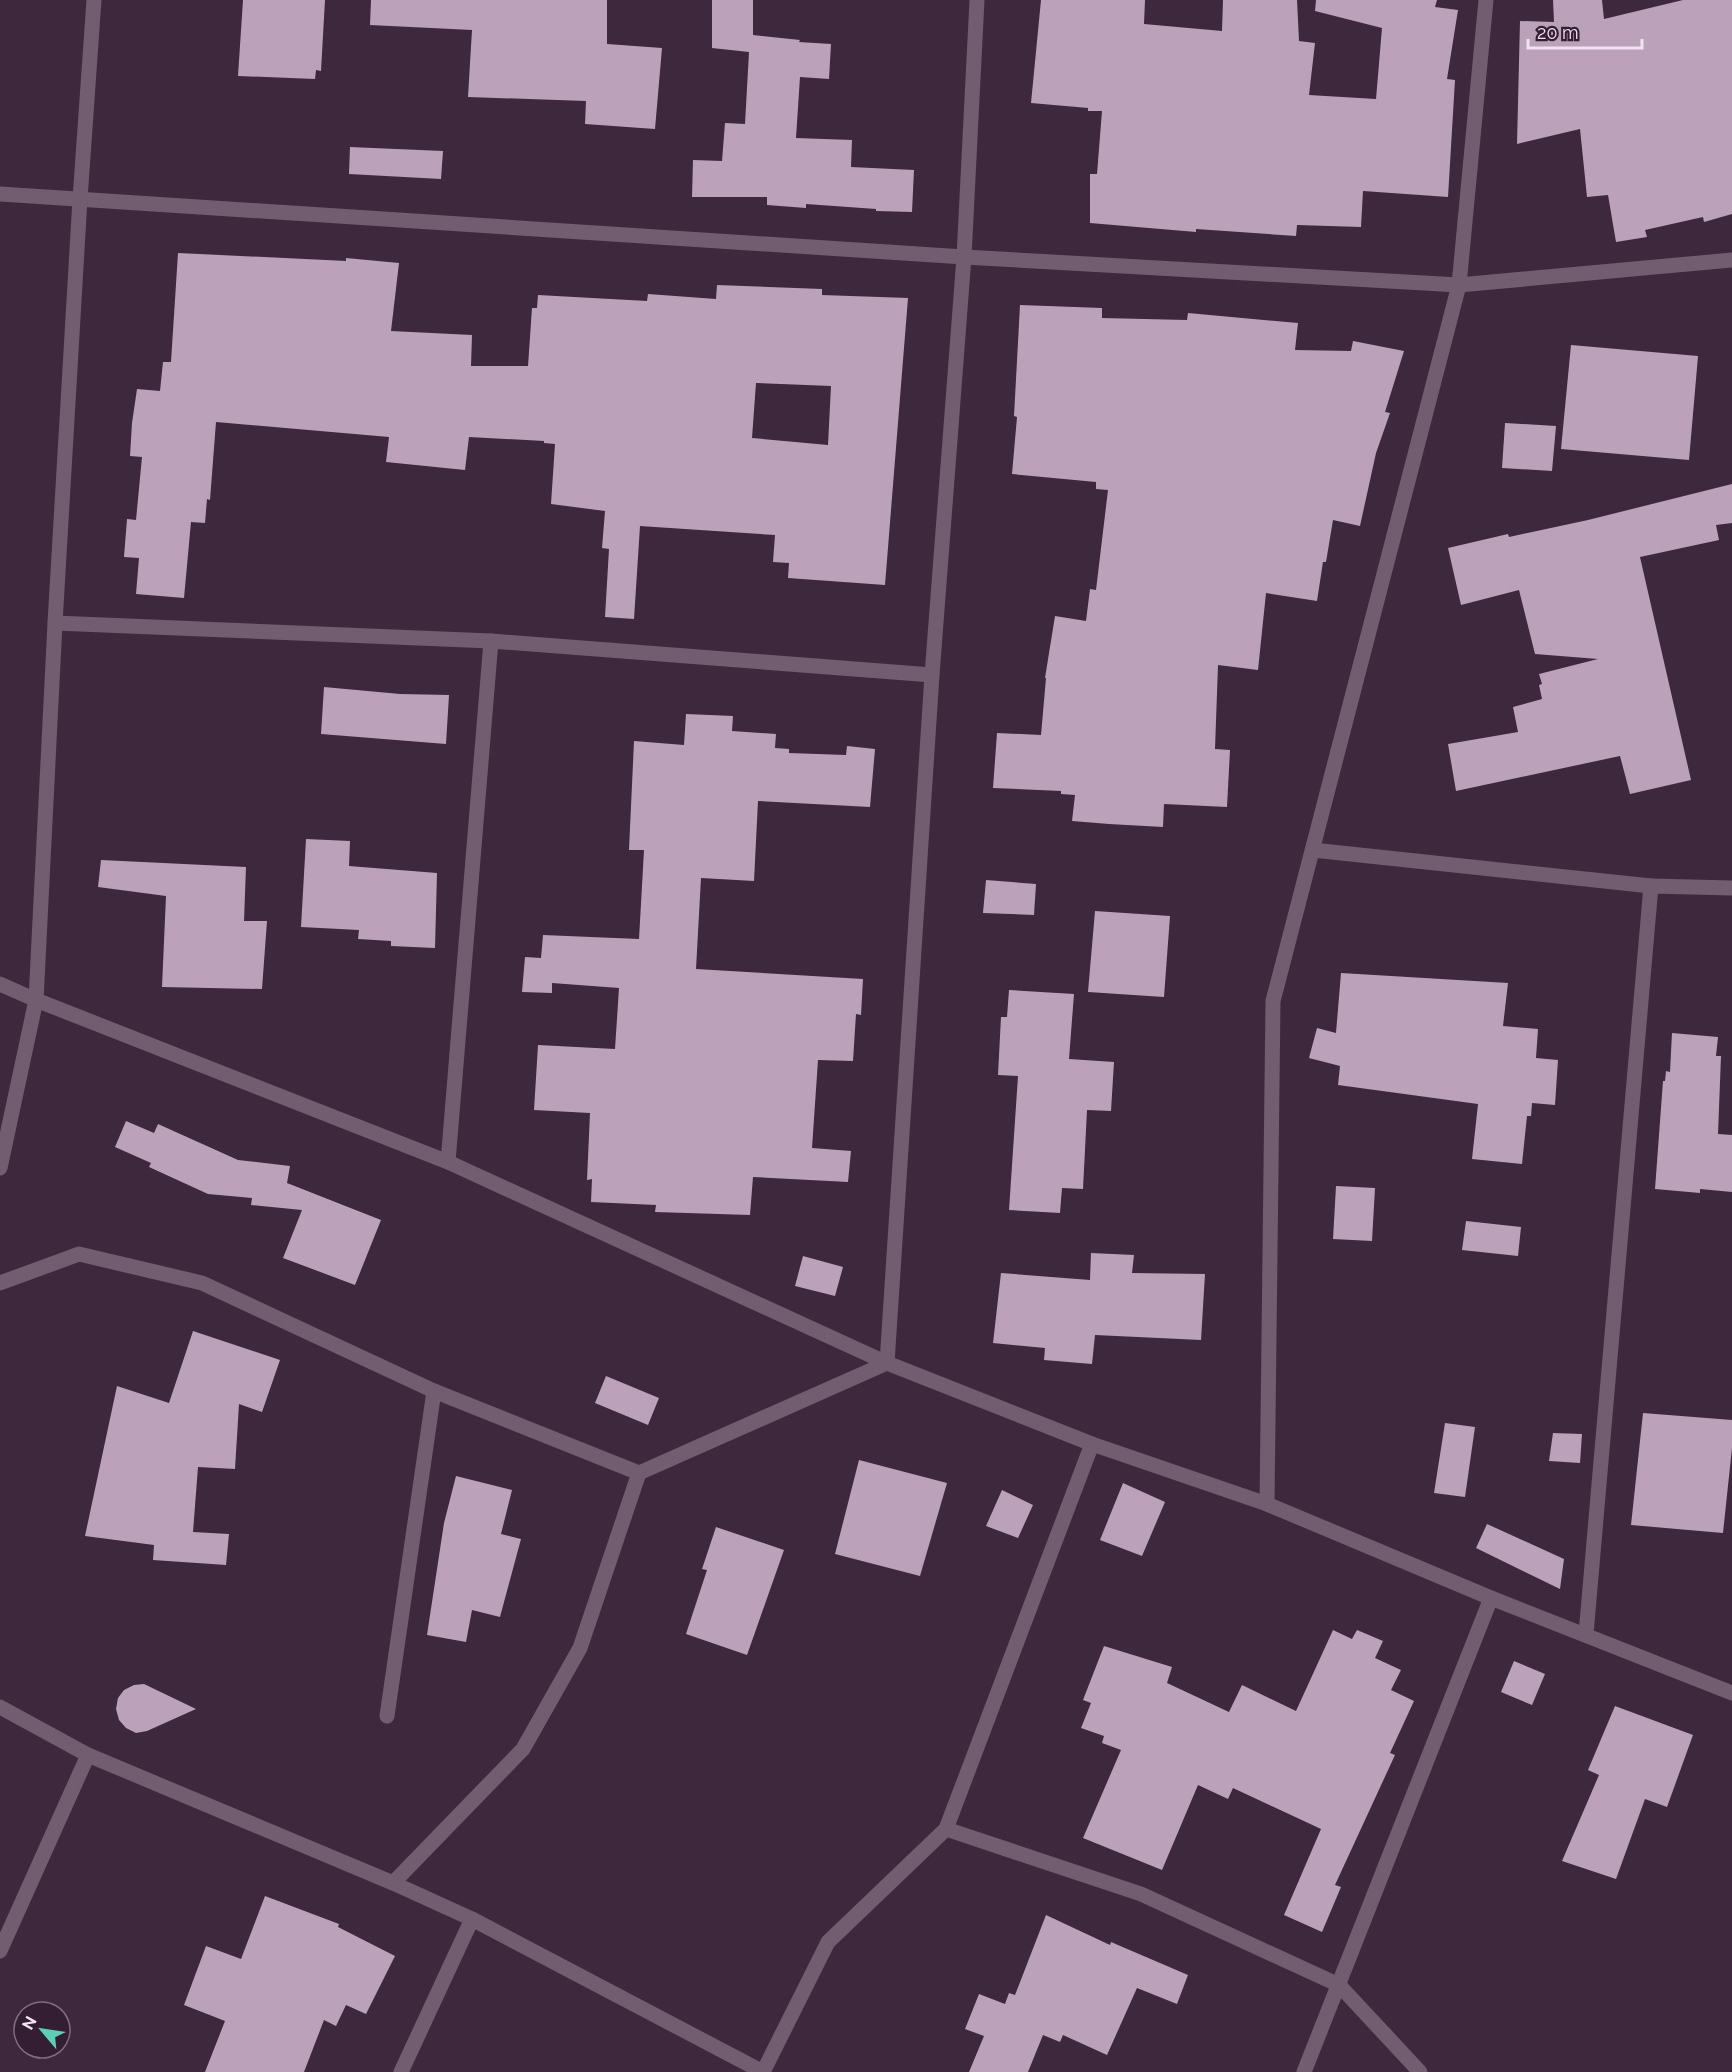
<svg xmlns="http://www.w3.org/2000/svg" width="1732" height="2072" font-family="Raleway,sans-serif">
  <style>
    .building { fill: #bca1ba; fill-rule: evenodd }
    .lines { fill: none; stroke-linecap: round; stroke-linejoin: round }
    .minor { stroke: #725c70; stroke-width: 15 }
  </style>
  <rect width="100%" height="100%" fill="#3e283d"/>
  <!-- building -->
  <g class="building">
    <path d="M243 0H325L321 71 316 70 315 79 238 76Z"/>
    <path d="M371 0H607V44L662 48 655 129 585 124 586 101 468 97 472 30 370 25Z"/>
    <path d="M712 0H753V35L800 40 799 42 831 44 829 79 800 77 796 138 852 140 851 167 914 170 912 212 876 211V209L806 204V208L767 205V197H692L693 160 722 161 725 123 745 124 749 52 712 48Z"/>
    <path d="M1041 0H1145L1144 24 1222 31 1223 0H1297L1299 41 1315 43 1309 95 1376 99 1382 28 1315 11 1316 0H1437L1435 7 1458 10 1447 79 1455 80 1448 197 1363 191 1361 227 1297 225 1296 236 1196 229V232L1090 223V174H1097L1102 111H1088V108L1031 103Z"/>
    <path d="M1553 0H1602L1604 19 1683 0H1732V214L1704 222 1703 217 1645 230 1647 237 1616 242 1608 195 1587 197 1580 129 1517 144 1520 21 1554 22Z"/>
    <path d="M350 147 443 151 441 179 349 174Z"/>
    <path d="M178 253 346 261V258L399 263 391 331 472 335 471 366H528L532 308H537L538 295 647 301 648 294 716 299 717 285 822 289V295L908 298 885 585 788 578 789 563 773 562 775 535 640 526 634 619 605 617 609 549 602 548 605 511 551 504 555 444 544 443V441L469 437 465 470 386 462 389 437 216 422 210 500 207 499 205 523 191 522 184 598 136 594 139 558 124 557 127 519 136 520 142 457 130 456 132 423 137 389 160 391 163 362H171ZM756 383 831 386 828 445 752 438Z"/>
    <path d="M1020 305 1102 308V318L1187 320 1188 313 1298 323 1295 350 1351 351 1353 341 1404 351 1385 412 1390 413 1376 453 1360 526 1333 520 1326 562H1323L1317 601 1266 593 1258 670 1218 665 1215 749 1230 750 1227 807 1164 804 1163 827 1109 824 1072 821 1075 795 1061 794V791L993 788 997 733 1041 735 1046 678H1045L1055 616 1086 621 1090 589 1096 590 1108 490 1096 489V482L1012 474 1017 417 1014 416Z"/>
    <path d="M1571 345 1698 356 1689 460 1561 449Z"/>
    <path d="M1505 423 1556 426 1552 471 1502 468Z"/>
    <path d="M1732 484V523L1716 525 1719 540 1640 557 1691 780 1630 794 1620 756 1456 791 1448 744 1518 732 1513 707 1542 699 1539 685 1542 684 1539 674 1598 659 1535 654 1519 590 1461 605 1448 548 1508 534 1509 537 1588 520Z"/>
    <path d="M324 687 400 694 449 695 446 744 321 734Z"/>
    <path d="M686 714 733 716 732 731 776 734 775 748 789 749V753L846 755 847 746 875 749 870 807 758 801 754 881 701 878 696 969 863 979 861 1015 856 1014 853 1061 818 1060 812 1148 851 1151 848 1182 753 1177 750 1215 655 1212 656 1205 591 1202 592 1179 587 1180 590 1113 534 1110 538 1045 615 1049 619 988 552 983V993L522 992 525 957 541 958 543 935 639 939 644 850H629L634 741 684 745Z"/>
    <path d="M306 839 350 841 349 866 437 873 435 948 391 946V941L358 939 359 930 301 927Z"/>
    <path d="M101 860 246 867 244 921H267L262 989 162 987 166 896 98 887Z"/>
    <path d="M986 880 1036 884 1034 915 983 913Z"/>
    <path d="M1095 911 1170 916 1164 997 1088 992Z"/>
    <path d="M1341 973 1508 983 1503 1026 1538 1029 1536 1058 1558 1060 1555 1105 1532 1103 1531 1116H1527L1522 1164 1472 1159 1478 1104 1338 1085 1340 1066 1309 1058 1317 1028 1336 1033Z"/>
    <path d="M1009 990 1074 994 1069 1059 1114 1062 1111 1111 1087 1110 1083 1189 1062 1188 1060 1213 1009 1210 1018 1076 998 1075 1001 1017H1007Z"/>
    <path d="M1672 1033 1718 1037 1716 1056H1721L1718 1134 1732 1135V1192L1700 1189V1193L1655 1189 1663 1081H1665L1666 1071 1670 1072Z"/>
    <path d="M126 1121 154 1133 158 1124 238 1160 290 1166 287 1183 381 1220 355 1285 283 1258 302 1210 251 1205 252 1198 208 1194 149 1167 151 1163 115 1147Z"/>
    <path d="M1336 1186 1375 1188 1372 1241 1333 1239Z"/>
    <path d="M1466 1221 1521 1227 1518 1256 1462 1250Z"/>
    <path d="M1091 1253 1134 1255 1132 1273 1205 1274 1201 1340 1095 1335 1092 1364 1044 1360 1045 1348 993 1343 1001 1273 1090 1280Z"/>
    <path d="M803 1256 843 1267 835 1296 795 1286Z"/>
    <path d="M193 1331 280 1360 262 1412 239 1404 235 1469 198 1467 193 1532 229 1534 226 1565 153 1560 154 1545 85 1536 117 1386 169 1403Z"/>
    <path d="M606 1376 659 1398 648 1425 595 1403Z"/>
    <path d="M1643 1413 1732 1420V1448L1723 1533 1631 1525Z"/>
    <path d="M1445 1423 1475 1427 1465 1497 1434 1493Z"/>
    <path d="M1553 1433 1582 1434 1580 1463 1549 1461Z"/>
    <path d="M859 1460 947 1483 920 1576 835 1554Z"/>
    <path d="M456 1476 512 1490 501 1534 521 1539 500 1617 472 1610 466 1642 427 1635 444 1523Z"/>
    <path d="M1123 1483 1165 1502 1142 1556 1100 1540Z"/>
    <path d="M1002 1490 1033 1505 1018 1538 986 1526Z"/>
    <path d="M1487 1524 1564 1559 1560 1589 1476 1548Z"/>
    <path d="M716 1527 784 1550 747 1655 686 1634 707 1570 702 1569Z"/>
    <path d="M1333 1630 1352 1639 1357 1630 1383 1641 1375 1658 1401 1670 1391 1690 1414 1701 1390 1753 1395 1755 1335 1885 1341 1887 1322 1932 1284 1915 1321 1829 1233 1788 1228 1799 1198 1785 1162 1870 1083 1838 1121 1750 1102 1743 1104 1736 1081 1728 1091 1703 1083 1700 1104 1646 1172 1667 1167 1683 1229 1712 1242 1685 1296 1711Z"/>
    <path d="M1514 1661 1545 1674 1532 1705 1501 1692Z"/>
    <path d="M144 1684 196 1709 147 1731 136 1733 126 1728 119 1720 116 1709 118 1698 124 1690 134 1685Z"/>
    <path d="M1615 1706 1693 1735 1667 1807 1645 1799 1616 1879 1562 1861 1599 1775 1588 1770Z"/>
    <path d="M265 1896 339 1924 338 1927 395 1956 366 2014 346 2005 336 2026 324 2020 304 2072H205L225 2021 184 2005 206 1946 241 1959Z"/>
    <path d="M1046 1915 1110 1945 1111 1942 1188 1975 1177 2004 1137 1988 1107 2055 1063 2035 1060 2042 1043 2035 1028 2072H969L984 2036 965 2029 979 1994 1005 2004 1009 1993 1015 1995Z"/>
  </g>
  <g class="lines">
    <!-- minor -->
    <g class="minor">
      <path d="M0 194 964 257 1459 285 1732 260"/>
      <path d="M55 623 491 641 932 675"/>
      <path d="M1313 850 1651 886"/>
      <path d="M0 984 36 1000 448 1162 887 1363 1092 1444 1267 1504 1491 1598 1732 1693"/>
      <path d="M448 1162 491 641"/>
      <path d="M0 1168 36 1000 55 623 80 199 94 0"/>
      <path d="M0 1283 79 1254 202 1283 434 1391 639 1473"/>
      <path d="M1267 1504 1273 1001 1459 285 1486 0"/>
      <path d="M1586 1634 1651 886 1732 888"/>
      <path d="M0 1707 88 1755 0 1951"/>
      <path d="M387 1716 434 1391"/>
      <path d="M88 1755 393 1883 472 1919 763 2072"/>
      <path d="M946 1829 1141 1894 1339 1985 1420 2072"/>
      <path d="M393 1883 523 1749 580 1648 639 1473 887 1363 932 675 964 257 977 0"/>
      <path d="M401 2072 472 1919"/>
      <path d="M763 2072 828 1942 946 1829 1092 1444"/>
      <path d="M1304 2072 1491 1598"/>
    </g>
  </g>
  <!-- north arrow -->
  <g transform="translate(42 2030) rotate(299)"><circle r="28" fill="#331e33" stroke="#7f6d7f" stroke-width="1.5"/>
  <path d="M0-4.5L10 22L0 15L-10 22Z" fill="#5eceb7"/>
  <text y="-9" font-size="16" font-weight="bold" text-anchor="middle" fill="#f1e3f0">N</text>
  </g>
  <!-- scale -->
  <path d="M1528 39v9h114v-9" fill="none" stroke="#f1e3f0" stroke-width="3"/>
  <text x="1537" y="39" font-size="18" fill="#f1e3f0" stroke="#331e33" stroke-width="4.5" paint-order="stroke">20 m</text>
</svg>
